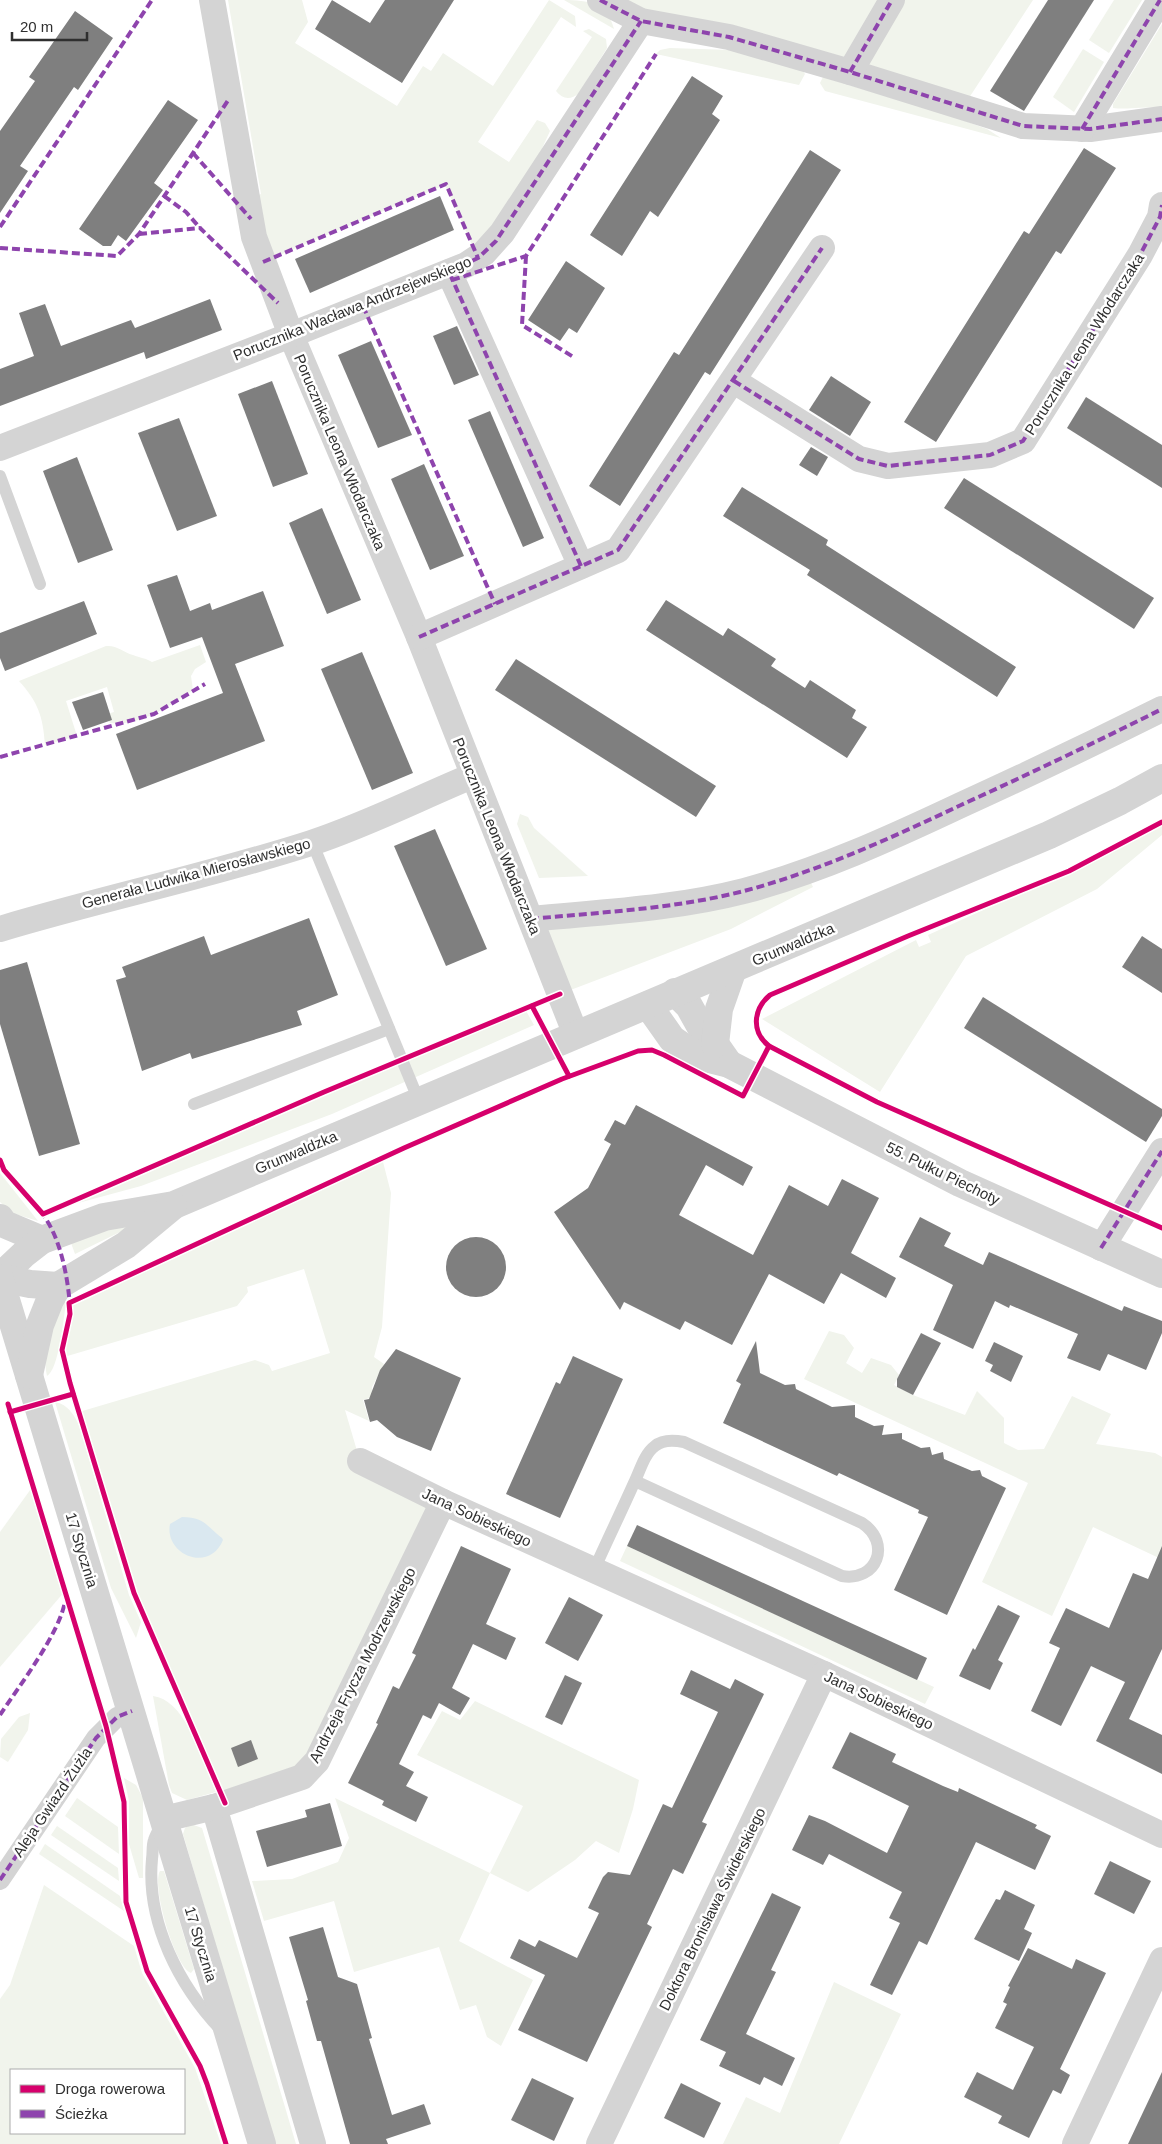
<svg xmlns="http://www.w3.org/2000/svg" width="1162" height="2144" font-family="Helvetica,sans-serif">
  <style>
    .green { fill: #f1f4ec; fill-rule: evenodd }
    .water { fill: #dae8f0 }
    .building { fill: #7f7f7f }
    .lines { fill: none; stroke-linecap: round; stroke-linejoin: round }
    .service { stroke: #d4d4d4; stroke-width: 12 }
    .pedestrian { stroke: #d4d4d4; stroke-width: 20 }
    .minor { stroke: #d4d4d4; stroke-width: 26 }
    .tertiary { stroke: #d4d4d4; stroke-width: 28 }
    .quiet { stroke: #8e44ad; stroke-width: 4; stroke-dasharray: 8 4; stroke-linecap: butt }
    .cycleway-casing { stroke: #fff; stroke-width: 8 }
    .cycleway { stroke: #d6006c; stroke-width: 5 }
    .labels { text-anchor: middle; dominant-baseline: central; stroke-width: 5; stroke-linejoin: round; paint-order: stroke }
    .street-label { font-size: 15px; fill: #2f2f2f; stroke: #fff }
  </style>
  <rect width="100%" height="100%" fill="#fff"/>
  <!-- green -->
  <g class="green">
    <path d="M228 0H302L308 22 295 43 397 106 423 66 431 71 443 53 493 86 549 0 575 16 576 27 561 17 478 142 509 162 537 120 545 123 550 131 539 155 490 232 473 247 445 185 263 262 247 200 261 194Z"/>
    <path d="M564 0C588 0 607 3 614 29Z"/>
    <path d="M600 0H1033L963 107Z"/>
    <path d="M1114 0H1142L1109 53 1089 40Z"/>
    <path d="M1162 24V109C1145 105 1130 110 1113 108V104Z"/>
    <path d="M589 29 606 39 607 48 579 93C571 100 563 100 556 91L592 37 583 31Z"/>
    <path d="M670 48 731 50 803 71 805 74 799 85 656 54 660 50Z"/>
    <path d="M1083 49 1104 62 1074 112 1053 97Z"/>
    <path d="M823 77 954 117 987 129 1001 138 825 91 820 83Z"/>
    <path d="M200 645 206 662 195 669 191 676 193 690C170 706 139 727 110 723L107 719V714L114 712 107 687 66 701 77 736 45 745C43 716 38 702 19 681L106 646C117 645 123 652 133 655 140 658 146 658 152 662Z"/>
    <path d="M520 814 528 817 534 828 588 876 539 878 517 824Z"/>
    <path d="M1162 822V835L1097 889 966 956 880 1092 762 1019 916 940 919 947 931 942 928 935 1069 871Z"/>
    <path d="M805 871 813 887 731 929 560 994 531 919Z"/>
    <path d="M525 1009 534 1025 332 1114 141 1186 56 1209Z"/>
    <path d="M382 1158 391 1193 382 1327 374 1357 384 1364 372 1387 373 1397 363 1400 369 1421 345 1410 360 1461 443 1502 317 1761 225 1803 134 1593 79 1412 255 1360 269 1365 272 1371 330 1353 304 1269 247 1287 248 1292 237 1306 64 1357C59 1340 71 1321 69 1303Z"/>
    <path d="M0 1173 38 1221 12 1213 0 1202Z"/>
    <path d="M152 1214 153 1216 75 1254 71 1243Z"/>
    <path d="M65 1299 66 1304C63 1320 59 1369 47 1376 41 1346 52 1326 65 1299Z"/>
    <path d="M829 1331 844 1335 854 1348 846 1363 862 1373 871 1358 891 1365 899 1375 894 1385 913 1395 965 1415 977 1391 1004 1418V1443L1018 1450 1044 1449 1072 1396 1111 1414 1096 1444 1155 1453 1162 1457V1551L1159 1558 1093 1527 1052 1616 982 1582 1028 1483 804 1379Z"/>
    <path d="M55 1402C68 1404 76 1417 80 1428L129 1595 141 1622 136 1638 111 1588Z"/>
    <path d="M33 1486 65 1591 0 1667V1532Z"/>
    <path d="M627 1546 934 1687 925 1704 620 1561Z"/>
    <path d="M153 1696C187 1700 204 1765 216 1792L187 1800 172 1793 169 1785Z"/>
    <path d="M475 1701 639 1780 633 1809 619 1853 596 1841 575 1860 528 1892 490 1873 459 1941 533 1980 501 2046 487 2037 476 2005 460 2010 439 1947 354 1972 334 1901 264 1921 252 1881 292 1879 338 1862 349 1838 335 1798 490 1873 523 1806 417 1755 442 1711 460 1720Z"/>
    <path d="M30 1713 28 1730 8 1762 0 1757 1 1739 19 1717Z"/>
    <path d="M124 1778 136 1785 143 1798V1878H139L129 1844V1801Z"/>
    <path d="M77 1798 118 1827 119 1854 65 1816Z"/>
    <path d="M191 1824 202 1828 296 2144H274L183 1834 185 1828Z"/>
    <path d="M57 1826 118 1868 119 1881 51 1835Z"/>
    <path d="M45 1844 120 1896 124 1911 39 1854Z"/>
    <path d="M160 1871H164L194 1969 191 1973C175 1968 151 1885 160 1871Z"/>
    <path d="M44 1885 134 1946 142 1973 195 2068 221 2144H0V1999L10 1985ZM11 2070H184V2133H11Z"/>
    <path d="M834 1982 901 2014 839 2144H723L746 2097 780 2113Z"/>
  </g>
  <!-- water -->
  <path class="water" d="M182 1517C205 1517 206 1526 222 1538L223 1540C209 1574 164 1554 170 1524Z"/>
  <!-- building -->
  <g class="building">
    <path d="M332 0 370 23 385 0H454L402 83 315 29Z"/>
    <path d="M1048 0H1094L1024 111 990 91Z"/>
    <path d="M75 11 113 38 78 90 74 87 20 166 28 171 0 213V131L35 81 29 77Z"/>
    <path d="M692 76 723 96 712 114 720 120 658 217 650 211 622 256 590 235Z"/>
    <path d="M168 100 198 120 154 183 163 190 126 241 118 235 111 246H103L79 229Z"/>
    <path d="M1084 148 1116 168 1061 254 1056 251 936 442 904 422 1024 231 1029 234Z"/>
    <path d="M810 150 841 170 710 375 705 372 620 506 589 486 674 352 679 355Z"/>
    <path d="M440 196 454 230 310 293 295 259Z"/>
    <path d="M566 261 605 288 577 333 569 328 560 341 528 320Z"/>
    <path d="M210 299 222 330 146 359 144 352 0 406V369L34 356 19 313 45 304 61 346 131 320 135 328Z"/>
    <path d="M457 326 479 375 454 385 433 336Z"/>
    <path d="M371 341 412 435 378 448 338 355Z"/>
    <path d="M831 376 871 402 850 436 809 410Z"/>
    <path d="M272 381 308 474 273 487 238 394Z"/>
    <path d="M1086 397 1162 445V488L1067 428Z"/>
    <path d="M490 411 544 538 523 547 468 420Z"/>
    <path d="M179 418 217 516 177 531 138 433Z"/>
    <path d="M811 447 828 457 817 476 799 465Z"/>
    <path d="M77 457 113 550 78 563 43 471Z"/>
    <path d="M424 464 464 556 430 570 391 479Z"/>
    <path d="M964 478 1154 598 1134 629 944 508Z"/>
    <path d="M742 487 828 540 826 545 1016 667 997 697 807 575 810 570 723 516Z"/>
    <path d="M322 508 361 600 327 614 289 523Z"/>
    <path d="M177 575 190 611 210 603 212 610 263 591 284 646 235 664 265 741 137 790 116 734 223 693 202 637 170 648 147 585Z"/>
    <path d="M666 600 723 636 728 628 776 659 771 666 805 688 810 680 856 710 852 718 867 727 847 758 646 630Z"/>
    <path d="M84 601 97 634 5 671 0 658V633Z"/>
    <path d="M362 652 413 773 372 790 321 669Z"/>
    <path d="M516 659 716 786 696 817 495 690Z"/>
    <path d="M103 692 112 720 83 730 72 702Z"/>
    <path d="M435 829 487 949 446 966 394 846Z"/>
    <path d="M309 918 338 995 297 1011 302 1025 192 1059 190 1053 142 1071 116 980 126 977 122 967 204 936 211 955Z"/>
    <path d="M1142 936 1162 949V993L1122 967Z"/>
    <path d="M27 962 80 1144 39 1156 0 1024V970Z"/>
    <path d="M983 997 1162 1109V1116L1146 1142 964 1028Z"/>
    <path d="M636 1105 753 1167 743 1186 706 1165 679 1215 753 1255 789 1185 828 1206 842 1179 879 1198 851 1253 896 1278 886 1298 841 1273 824 1304 769 1274 732 1345 685 1321 680 1330 624 1302 620 1310 554 1212 588 1188 611 1144 604 1140 615 1120 625 1125Z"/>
    <path d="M920 1217 951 1233 944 1246 983 1265 989 1252 1122 1311 1124 1306 1162 1321V1333L1146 1370 1108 1354 1100 1371 1067 1358 1078 1334 1010 1305 1009 1308 995 1301 973 1349 933 1330 953 1285 899 1257Z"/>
    <circle cx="476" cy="1267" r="30"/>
    <path d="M921 1333 941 1343 913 1395 897 1387V1379Z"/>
    <path d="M756 1341 760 1373 785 1385 795 1384 796 1389 832 1407 855 1405V1417L874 1426 884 1425 882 1435 902 1433V1439L921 1448 930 1447 932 1455 943 1452 944 1459 972 1471 980 1470 982 1476 1006 1488 947 1615 894 1590 928 1517 918 1513 919 1510 839 1473 837 1476 723 1423 741 1384 736 1381Z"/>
    <path d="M994 1342 1023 1356 1011 1382 990 1371 993 1365 985 1361Z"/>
    <path d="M396 1349 461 1378 431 1451 397 1437 377 1420 370 1422 364 1400 369 1399 380 1370Z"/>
    <path d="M573 1356 623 1379 560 1518 506 1494 556 1382 560 1384Z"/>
    <path d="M637 1525 927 1658 917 1680 627 1546Z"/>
    <path d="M461 1546 511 1569 486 1624 516 1638 506 1660 473 1644 452 1688 470 1698 460 1715 439 1703 431 1719 423 1715 399 1764 414 1772 406 1786 428 1797 416 1822 382 1805 384 1801 348 1783 378 1724 376 1723 393 1686 399 1689 416 1655 412 1653Z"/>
    <path d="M1162 1546V1649L1129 1719 1162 1735V1774L1096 1741 1125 1682 1091 1666 1061 1726 1031 1711 1060 1648 1049 1643 1066 1608 1109 1628 1133 1573 1148 1579Z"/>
    <path d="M569 1597 603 1615 578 1661 545 1643Z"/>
    <path d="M998 1605 1020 1616 998 1660 1003 1663 990 1690 959 1676 973 1648 975 1650Z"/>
    <path d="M691 1670 730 1689 735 1679 764 1694 702 1822 707 1824 683 1874 673 1869 647 1924 652 1927 587 2062 518 2030 545 1975 510 1958 519 1939 535 1947 539 1940 577 1958 599 1913 588 1908 603 1877 608 1872 630 1875 663 1804 672 1808 718 1712 680 1694Z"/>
    <path d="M565 1675 582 1683 562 1725 545 1717Z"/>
    <path d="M850 1732 896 1754 892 1762 943 1786 958 1792 959 1788 1037 1825 1035 1828 1051 1836 1035 1870 976 1842 927 1945 919 1941 892 1995 870 1985 900 1923 889 1918 902 1892 829 1854 823 1865 792 1850 809 1815 825 1821 887 1853 909 1806 832 1768Z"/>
    <path d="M251 1740 258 1759 238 1767 231 1748Z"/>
    <path d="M330 1803 342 1846 267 1867 256 1831 307 1817 305 1810Z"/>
    <path d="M1110 1861 1151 1881 1134 1914 1094 1894Z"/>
    <path d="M1005 1890 1035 1905 1024 1929 1032 1933 1019 1961 974 1939 996 1899 1000 1900Z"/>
    <path d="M772 1893 801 1907 771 1970 776 1972 746 2034 795 2058 782 2086 764 2077 760 2085 719 2066 726 2052 700 2040Z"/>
    <path d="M323 1927 338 1977 357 1984 372 2038 369 2039 392 2115 424 2104 431 2124 386 2139 388 2144H350L321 2041H317L306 2001 308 2000 289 1937Z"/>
    <path d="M1028 1948 1072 1969 1076 1959 1106 1973 1060 2069 1070 2075 1061 2094 1053 2090 1029 2138 998 2123 1002 2116 964 2097 977 2072 1013 2090 1034 2047 995 2028 1007 2004 1003 2002 1010 1987 1008 1986Z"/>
    <path d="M1162 2072V2144H1128Z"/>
    <path d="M532 2078 574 2098 554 2141 511 2120Z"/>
    <path d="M681 2083 721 2103 704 2138 664 2118Z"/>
  </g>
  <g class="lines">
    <!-- service -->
    <g class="service">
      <path d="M0 476 40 584"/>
      <path d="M312 842 419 1101"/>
      <path d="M194 1104 389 1029"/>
      <path d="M594 1570C607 1541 621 1512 634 1483 640 1471 644 1454 655 1446 663 1439 674 1440 684 1442L862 1523C892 1543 877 1582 842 1576L635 1481"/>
      <path d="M162 1822C160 1828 156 1834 154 1840 152 1845 153 1853 152 1859 146 1922 179 1986 222 2031"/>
    </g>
    <!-- pedestrian -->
    <path class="pedestrian" d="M0 1880 96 1738 117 1717 132 1711"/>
    <!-- minor -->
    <g class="minor">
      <path d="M212 0 254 237 291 335 419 637 576 1035"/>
      <path d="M600 0 641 21 729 37 850 72 1023 126 1090 129 1162 119"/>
      <path d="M850 72 892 0"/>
      <path d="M1082 129 1160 0"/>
      <path d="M449 272 581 566"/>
      <path d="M734 381 859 459 888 466 990 455 1023 441 1140 255 1160 217 1162 205"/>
      <path d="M0 448 291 335 466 265 484 253 502 233 641 21"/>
      <path d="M419 637 618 550 822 248"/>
      <path d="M531 919C602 912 674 909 744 891 819 871 891 838 961 805 1029 774 1096 742 1162 709"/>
      <path d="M0 929C103 898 209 876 311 843 366 825 419 798 472 776"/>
      <path d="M1101 1248 1162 1151"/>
      <path d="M360 1461 443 1502 824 1674 1162 1835"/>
      <path d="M214 1807 313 2144"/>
      <path d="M164 1819 214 1807 302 1777 317 1761 443 1502"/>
      <path d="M599 2144 824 1674"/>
      <path d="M1075 2144 1162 1960"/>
    </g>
    <!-- tertiary -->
    <g class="tertiary">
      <path d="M675 992 689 1006 704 1033 715 1044 729 1064"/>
      <path d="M648 1005 672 1039 697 1056 729 1064 960 1183 1162 1274"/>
      <path d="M715 1044 719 1009 733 969"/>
      <path d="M0 1218 4 1224 42 1240"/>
      <path d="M0 1277 24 1254 42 1240 104 1217 174 1205 1049 835 1120 801 1162 778"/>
      <path d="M0 1278 30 1284 58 1286"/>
      <path d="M0 1280 262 2144"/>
      <path d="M29 1375 40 1325 50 1300 58 1286 126 1245 173 1206"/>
    </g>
    <!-- quiet -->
    <g class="quiet">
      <path d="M600 0 641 21 729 37 850 72 1023 126 1090 129 1162 119"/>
      <path d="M850 72 892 0"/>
      <path d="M1082 129 1160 0"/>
      <path d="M193 153 251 219"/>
      <path d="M164 196 186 212 200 228"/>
      <path d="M0 227 152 0"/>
      <path d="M139 234 200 228 278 303"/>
      <path d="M0 248 117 256 139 234 229 99"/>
      <path d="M526 256 522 325 575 358"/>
      <path d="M263 262 446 184 478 258"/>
      <path d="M452 280 526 256 656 54"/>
      <path d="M363 306 495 604"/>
      <path d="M734 381 859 459 888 466 990 455 1023 441 1140 255 1160 217 1162 205"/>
      <path d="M581 566 449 272 478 258 496 241 641 21"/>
      <path d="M419 637 618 550 822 248"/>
      <path d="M0 757 154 714 205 684"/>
      <path d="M531 919C602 912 674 909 744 891 819 871 891 838 961 805 1029 774 1096 742 1162 709"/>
      <path d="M40 1211C60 1234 68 1277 70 1307"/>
      <path d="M1101 1248 1162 1151"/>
      <path d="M0 1715C19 1686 60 1633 65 1601"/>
      <path d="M0 1880 96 1738 117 1717 132 1711"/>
    </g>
    <defs>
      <g id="cycleway">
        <path d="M532 1006 569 1076"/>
        <path d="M769 1046 877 1102 1162 1228"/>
        <path d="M0 1160 4 1170 43 1214 324 1092 560 994"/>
        <path d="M8 1404 106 1726 124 1802 126 1902 147 1971 200 2066 207 2084 226 2144"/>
        <path d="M10 1412 73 1394"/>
        <path d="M225 1803 134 1593 70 1383 62 1350 70 1314 69 1303 404 1148 562 1079 638 1051 652 1050 664 1055 743 1096 769 1046C751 1032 753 1009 770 995L908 936 1069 871 1162 822"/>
      </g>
    </defs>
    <!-- cycleway casing -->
    <use href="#cycleway" class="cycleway-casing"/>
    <!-- cycleway -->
    <use href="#cycleway" class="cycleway"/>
  </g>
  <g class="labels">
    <!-- street labels -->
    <g class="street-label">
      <text transform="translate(352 308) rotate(-22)">Porucznika Wacława Andrzejewskiego</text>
      <text transform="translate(1084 344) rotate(-58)">Porucznika Leona Włodarczaka</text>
      <text transform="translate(340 452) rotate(67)">Porucznika Leona Włodarczaka</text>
      <text transform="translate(497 836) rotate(68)">Porucznika Leona Włodarczaka</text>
      <text transform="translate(196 873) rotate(-15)">Generała Ludwika Mierosławskiego</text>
      <text transform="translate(793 944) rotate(-23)">Grunwaldzka</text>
      <text transform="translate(296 1152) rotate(-23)">Grunwaldzka</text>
      <text transform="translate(943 1173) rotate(26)">55. Pułku Piechoty</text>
      <text transform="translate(477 1517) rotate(25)">Jana Sobieskiego</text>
      <text transform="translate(82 1550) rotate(73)">17 Stycznia</text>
      <text transform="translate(362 1665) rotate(-63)">Andrzeja Frycza Modrzewskiego</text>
      <text transform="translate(879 1700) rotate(25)">Jana Sobieskiego</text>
      <text transform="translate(52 1802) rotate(-56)">Aleja Gwiazd Żużla</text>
      <text transform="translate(712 1909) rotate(-64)">Doktora Bronisława Świderskiego</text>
      <text transform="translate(201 1944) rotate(73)">17 Stycznia</text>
    </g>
  </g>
  <!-- legend -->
  <rect x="10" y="2069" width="175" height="65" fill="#ffffff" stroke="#acacac"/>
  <rect x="20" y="2085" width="25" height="8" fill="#d6006c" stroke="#acacac"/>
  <text x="55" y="2094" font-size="15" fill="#2f2f2f">Droga rowerowa</text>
  <rect x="20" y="2110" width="25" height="8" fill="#8e44ad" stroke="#acacac"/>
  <text x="55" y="2119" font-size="15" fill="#2f2f2f">Ścieżka</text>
  <!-- scale -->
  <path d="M12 32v8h75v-8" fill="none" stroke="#2f2f2f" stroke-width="2.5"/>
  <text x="20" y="32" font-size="15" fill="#2f2f2f" stroke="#ffffff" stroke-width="4" paint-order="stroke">20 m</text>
</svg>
